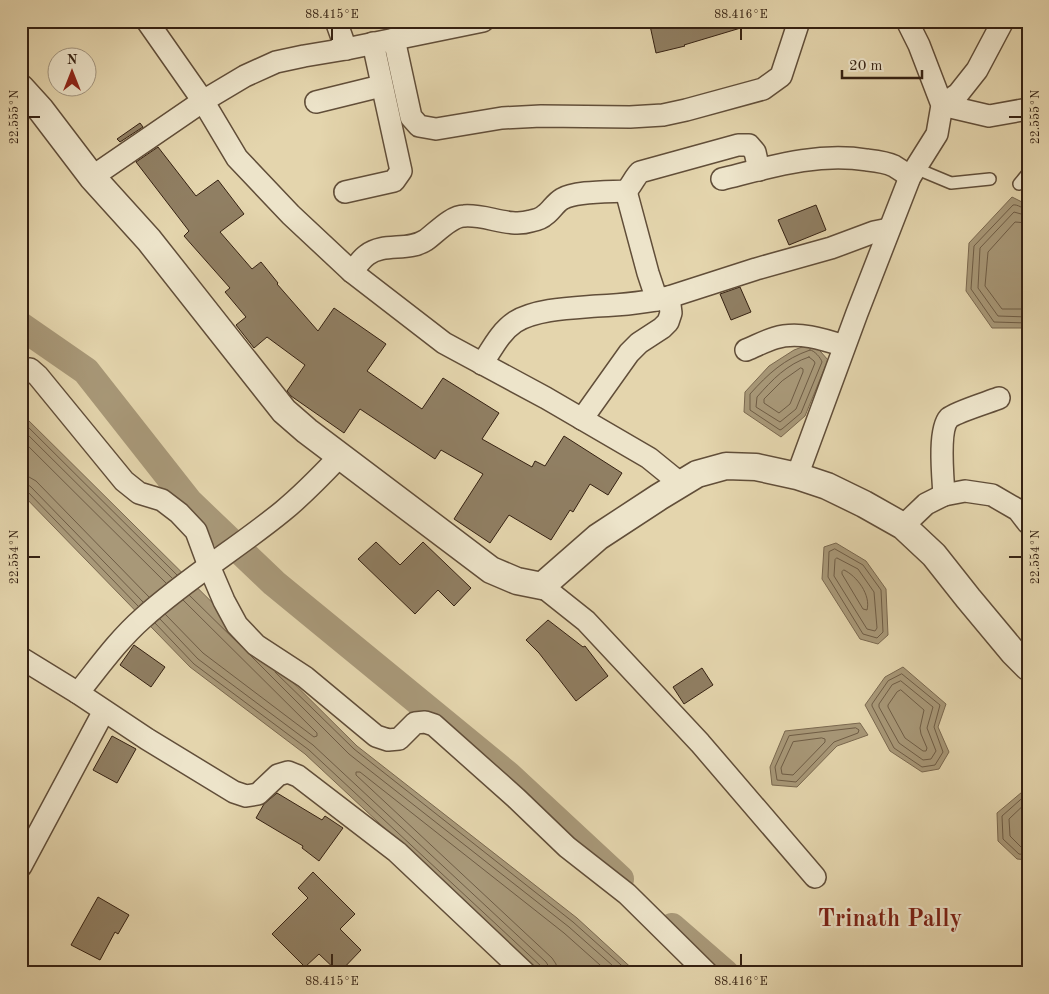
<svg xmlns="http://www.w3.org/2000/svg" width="1049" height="994" font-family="'Old Standard TT',serif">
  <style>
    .water { fill: #a89878; stroke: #7a684f }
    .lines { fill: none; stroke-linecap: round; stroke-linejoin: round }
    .shore { stroke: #6e5c45; stroke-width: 1 }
    .canal { stroke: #a89878; stroke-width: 28 }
    .building { fill: #907f63; stroke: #352112 }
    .service-casing { stroke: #614e39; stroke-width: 14 }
    .minor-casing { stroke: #614e39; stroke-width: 24 }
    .tertiary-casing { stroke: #614e39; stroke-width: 29 }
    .service { stroke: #ede4ca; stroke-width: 11 }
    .minor { stroke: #ede4ca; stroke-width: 21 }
    .tertiary { stroke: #ede4ca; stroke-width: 26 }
    .ticks { fill: none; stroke: #352112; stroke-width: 2 }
    .labels { text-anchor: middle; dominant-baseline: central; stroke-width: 4.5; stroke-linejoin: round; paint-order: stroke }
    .district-label { font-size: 24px; font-weight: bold; fill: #7a1f14; stroke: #ede4ca }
    .neatline { fill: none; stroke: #352112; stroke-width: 2 }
    .ticks-label { font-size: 12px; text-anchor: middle; fill: #352112 }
  </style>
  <rect width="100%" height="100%" fill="#e4d5ad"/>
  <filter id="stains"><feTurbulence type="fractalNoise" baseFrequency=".004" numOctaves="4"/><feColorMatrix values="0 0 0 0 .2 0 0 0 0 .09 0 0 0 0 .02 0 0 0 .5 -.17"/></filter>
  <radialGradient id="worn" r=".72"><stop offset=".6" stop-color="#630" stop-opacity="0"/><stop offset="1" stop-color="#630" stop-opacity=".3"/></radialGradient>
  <!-- water -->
  <g class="water">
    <path d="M1012 197 1028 205V328H992L966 291 969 243Z"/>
    <path d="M813 343 828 360 805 416 781 437 744 412 745 392 769 366 794 350Z"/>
    <path d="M21 413 357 746 577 918 637 973H540L305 754 190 667 21 493Z"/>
    <path d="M836 543 866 561 886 589 888 635 878 644 860 639 822 579 824 547Z"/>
    <path d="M903 667 946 704 938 727 949 752 939 769 922 772 890 751 865 705 885 677Z"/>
    <path d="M860 723 868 735 837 746 797 787 772 785 770 767 785 731Z"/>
    <path d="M1028 787V860L1017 859 998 841 997 813Z"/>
  </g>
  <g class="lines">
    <!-- shore -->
    <g class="shore">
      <path d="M1028 209C1022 209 1018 204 1013 205L974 246 971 289 994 322 1028 323"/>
      <path d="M1028 216 1014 212 980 248 978 288 998 316 1028 317"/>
      <path d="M1028 223 1015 222 988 252 985 286 1002 309H1028"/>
      <path d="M810 350C814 350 821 358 822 362L801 413 782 429 780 430 750 410V394C768 374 784 359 810 350Z"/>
      <path d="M809 357 814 361 815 363 796 409 780 422 756 407 757 397C772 380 787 364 809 357Z"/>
      <path d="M801 368 803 369V372L790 404 779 413 764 403V399L782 381Z"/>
      <path d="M21 420 177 575"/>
      <path d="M21 428 172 578"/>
      <path d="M21 439 166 583"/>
      <path d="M21 476 29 477 36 481 149 597"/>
      <path d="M21 483 27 484 31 487 143 602"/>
      <path d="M21 490 27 491 138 606"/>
      <path d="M835 549 863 565 881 590 883 632 877 638 863 634 828 577 829 552Z"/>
      <path d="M837 558 858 569 874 592 877 628 875 631 867 629 834 576 835 560Z"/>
      <path d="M844 570C857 576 871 595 867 610L863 609 842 574V572Z"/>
      <path d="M189 595 242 647"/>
      <path d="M165 614 203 653 314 737 317 736V733L183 600"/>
      <path d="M160 619 198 659 313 745 546 962 549 967 550 973"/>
      <path d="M155 623 194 664 309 750 542 967 543 973"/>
      <path d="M250 655 349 754 569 927 621 973"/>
      <path d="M275 672 354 749 573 922 630 973"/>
      <path d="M902 674 940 705 934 727 943 752 935 765 922 767 894 748 872 706V704L888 681Z"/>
      <path d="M901 681 933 707 927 728 936 751 931 759 923 760 899 743 879 707V704L892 685Z"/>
      <path d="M901 690 924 710 920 728 921 734 927 748 926 751H923L905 738 888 707V705L897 692Z"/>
      <path d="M856 728 859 730 858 733 834 742 796 782 777 780 775 767 789 736Z"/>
      <path d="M822 738 825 739V742L793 775 782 774 781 768 793 742Z"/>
      <path d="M1028 793 1002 816 1003 839 1019 854 1028 855"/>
      <path d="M1028 801 1009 819 1010 836 1022 848 1028 849"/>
      <path d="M557 973 556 964 552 958 356 775V772H360L564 933 609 973"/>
    </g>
    <!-- canal -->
    <g class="canal">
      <path d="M21 326 86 371 189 502 274 583 508 775 620 879"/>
      <path d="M672 927 725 973"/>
    </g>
  </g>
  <!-- building -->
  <g class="building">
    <path d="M649 21H744V27L684 45 685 46 656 53Z"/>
    <path d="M140 123 143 127 120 142 117 139Z"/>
    <path d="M158 147 196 196 218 180 244 214 220 232 252 269 261 262 278 283 277 284 318 331 334 308 386 344 367 371 422 409 443 378 499 413 482 439 532 467 535 461 545 466 564 436 622 473 608 495 590 484 573 512 570 510 551 540 509 515 490 543 454 519 483 474 441 450 435 459 360 409 344 433 291 396 287 391 305 365 267 337 254 348 236 325 246 317 225 292 230 288 184 236 189 231 136 162Z"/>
    <path d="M816 205 826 230 789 245 778 220Z"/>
    <path d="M740 287 751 312 731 320 720 294Z"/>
    <path d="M376 542 400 565 423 542 471 588 454 606 438 590 415 614 358 559Z"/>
    <path d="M548 620 583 647 585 646 608 676 576 701 539 653 526 640Z"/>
    <path d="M134 645 165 667 151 687 120 665Z"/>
    <path d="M702 668 713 685 684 704 673 687Z"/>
    <path d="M112 736 136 749 117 783 93 770Z"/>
    <path d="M277 793 322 820 325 816 343 828 319 861 302 848 303 846 256 818 264 804Z"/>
    <path d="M313 872 355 914 340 929 361 950 339 973 319 954 305 967 272 934 308 898 298 888Z"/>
    <path d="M98 897 129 915 118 934 115 932 100 960 71 945Z"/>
  </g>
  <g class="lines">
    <defs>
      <g id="service">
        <path d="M915 168 951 183 990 179"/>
        <path d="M1019 184 1028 173"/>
      </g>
      <g id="minor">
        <path d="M147 21 203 101 237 158 291 215 352 272 444 343 546 398 649 458 681 484"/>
        <path d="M336 21 346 49"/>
        <path d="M394 39 411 117 419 126 436 129 502 118 541 116 630 117 663 115 686 110 763 89 781 76 799 21"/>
        <path d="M316 102 381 86"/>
        <path d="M942 105 958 94 977 70 1003 21"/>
        <path d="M942 105 989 116 1028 109"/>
        <path d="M92 177 203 101 245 76 276 62 304 56 346 49 483 21"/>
        <path d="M722 179C770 167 817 152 867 160 876 161 886 162 894 166 899 169 905 173 910 177"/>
        <path d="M626 191 648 273 657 300"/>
        <path d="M345 192 394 181 401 171 373 43"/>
        <path d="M352 272C357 266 361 259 367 255 384 242 408 252 426 240 436 233 451 216 464 216 486 214 509 228 531 221 536 220 542 218 545 215 551 211 555 203 562 199 575 191 609 192 626 191 632 185 634 178 640 172L738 145H749L755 152 759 170"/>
        <path d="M746 350C756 346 765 341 775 338 798 331 823 339 844 346"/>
        <path d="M482 364C492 349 500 332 515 322 536 309 572 308 597 306 621 305 645 303 669 297L756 269 831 248 874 232 889 229"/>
        <path d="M21 370 30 369 38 376 124 481 139 493 162 500 179 513 196 531 209 566 224 601 237 625 256 645 305 677 376 736 388 740 399 739 415 723 425 722 434 725 516 798 567 847 627 894 707 973"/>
        <path d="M582 419 629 353 639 343 662 328 668 322 671 313 669 297"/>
        <path d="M797 476 857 313 910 177 937 134 942 105 919 45 907 21"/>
        <path d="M944 495C943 478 938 430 949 418 956 412 989 402 999 398"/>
        <path d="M903 526 926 504 944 495 965 491 992 495 1018 510 1028 523"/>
        <path d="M542 586 586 621 700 743 815 877"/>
        <path d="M21 658 78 693 147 739 234 792 246 796 258 794 278 775 288 772 298 776 397 852 525 973"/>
        <path d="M78 693C99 667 118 640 143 618 187 578 238 548 283 511 304 494 322 475 341 455"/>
        <path d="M21 866 104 711"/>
      </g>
      <path id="tertiary" d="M21 88 41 110 92 177 149 240 284 411 307 431 491 570 517 581 542 586 598 537 659 497 697 474 726 466 756 467 797 476 827 486 864 504 903 526 934 555 968 598 1013 652 1028 667"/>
    </defs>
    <!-- service casing -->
    <use href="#service" class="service-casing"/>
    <!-- minor casing -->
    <use href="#minor" class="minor-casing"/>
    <!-- tertiary casing -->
    <use href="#tertiary" class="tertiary-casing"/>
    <!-- service -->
    <use href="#service" class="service"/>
    <!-- minor -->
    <use href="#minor" class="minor"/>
    <!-- tertiary -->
    <use href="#tertiary" class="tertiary"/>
  </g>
  <!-- ticks -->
  <path class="ticks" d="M332 28V40M741 28V40M28 117H40M1009 117H1022M28 557H40M1009 557H1022M332 954V966M741 954V966"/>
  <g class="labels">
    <!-- district labels -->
    <g class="district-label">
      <text x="890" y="920">Trinath Pally</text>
    </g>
  </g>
  <!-- margin -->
  <rect width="1049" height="994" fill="none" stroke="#e4d5ad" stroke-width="55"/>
  <!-- north arrow -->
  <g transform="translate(72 72)"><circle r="24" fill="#ede4ca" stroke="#a39680"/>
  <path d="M0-4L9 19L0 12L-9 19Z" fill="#8f2418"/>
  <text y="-8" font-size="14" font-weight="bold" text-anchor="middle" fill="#352112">N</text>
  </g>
  <!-- scale -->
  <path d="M842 70v8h80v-8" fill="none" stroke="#352112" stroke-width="2.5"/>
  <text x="849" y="70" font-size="15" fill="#352112" stroke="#ede4ca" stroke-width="4" paint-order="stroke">20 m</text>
  <rect x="28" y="28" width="994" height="938" class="neatline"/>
  <g class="ticks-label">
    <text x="332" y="18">88.415°E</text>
    <text x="741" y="18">88.416°E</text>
    <text transform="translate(14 117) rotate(-90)" y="4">22.555°N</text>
    <text transform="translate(1035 117) rotate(-90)" y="4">22.555°N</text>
    <text transform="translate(14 557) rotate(-90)" y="4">22.554°N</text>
    <text transform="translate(1035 557) rotate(-90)" y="4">22.554°N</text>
    <text x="332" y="985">88.415°E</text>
    <text x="741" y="985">88.416°E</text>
  </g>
  <rect width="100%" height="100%" filter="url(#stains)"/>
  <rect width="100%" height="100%" fill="url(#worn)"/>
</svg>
